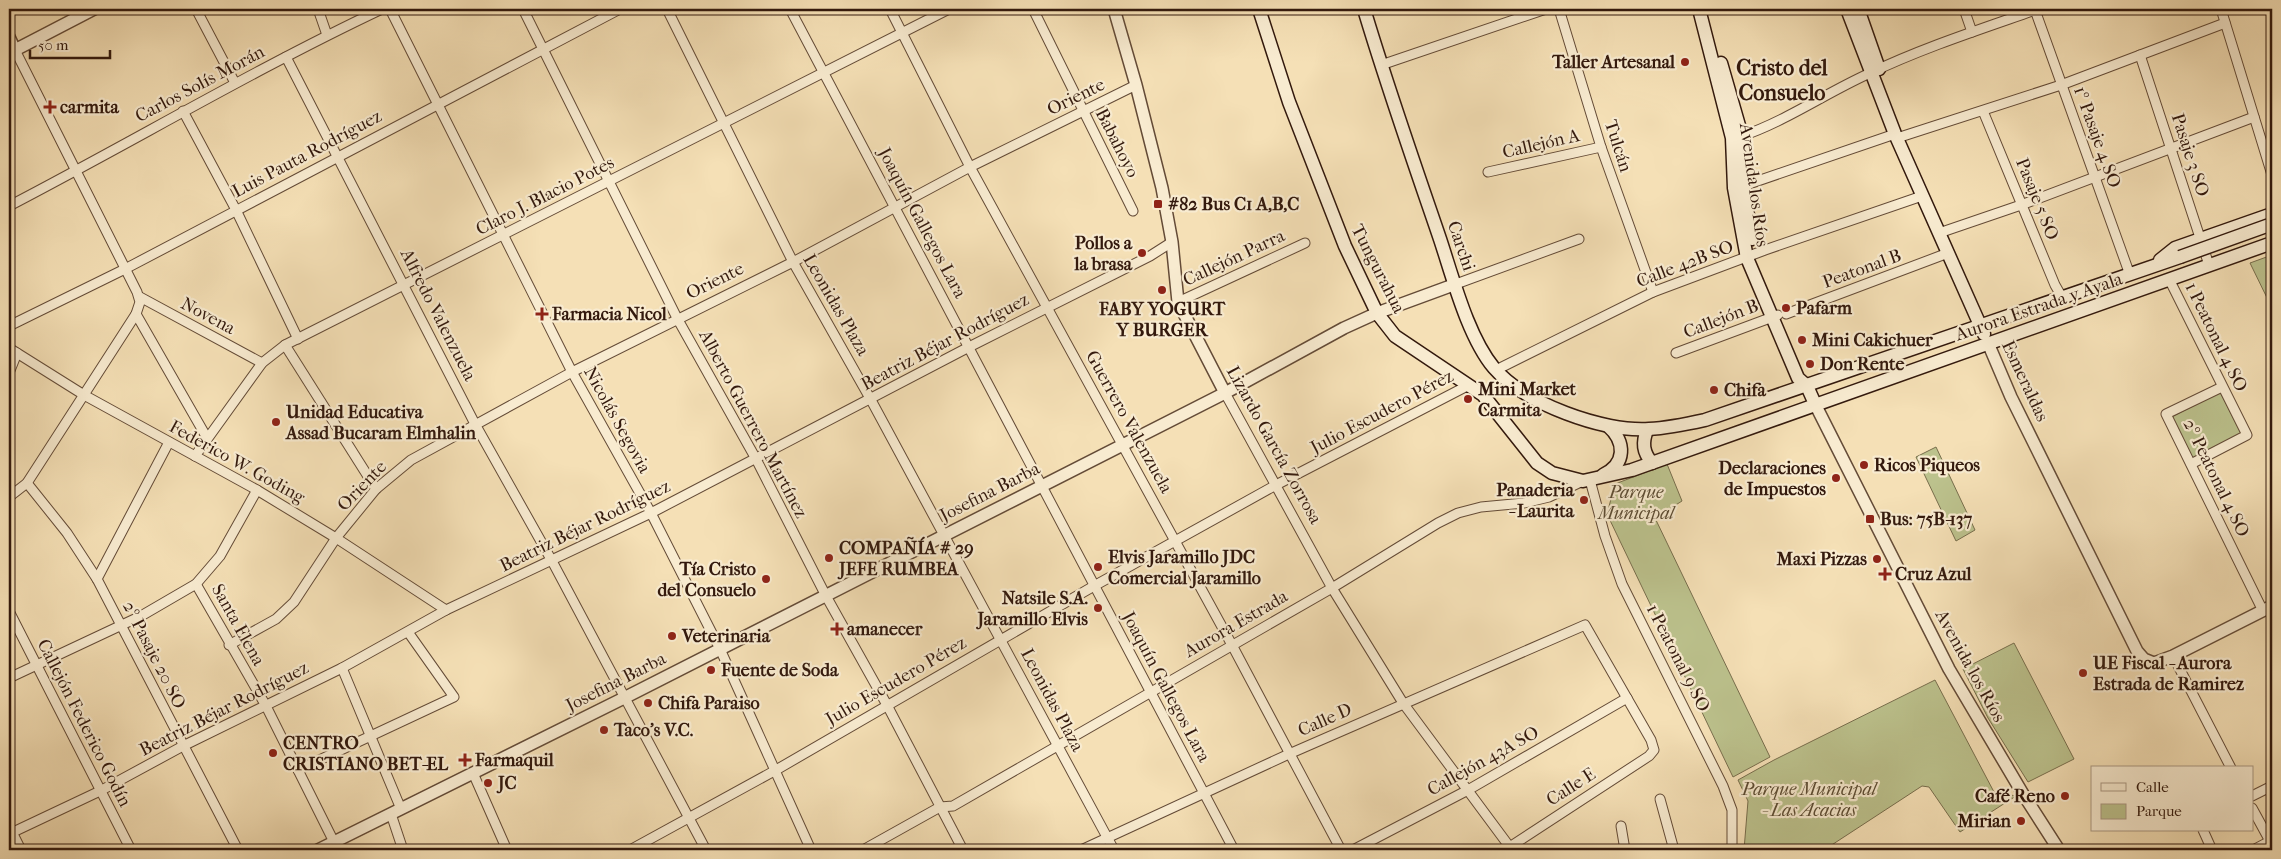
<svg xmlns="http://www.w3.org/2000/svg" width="2281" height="859" font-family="'IM FELL French Canon',serif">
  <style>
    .green { fill: #bcc28d; stroke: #786e4d }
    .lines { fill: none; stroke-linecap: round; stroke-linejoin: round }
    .minor-casing { stroke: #644b37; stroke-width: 11 }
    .tertiary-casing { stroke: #644b37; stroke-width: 14 }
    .secondary-casing { stroke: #33190d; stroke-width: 15 }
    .minor { stroke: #f8ebd0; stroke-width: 9 }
    .tertiary { stroke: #f8ebd0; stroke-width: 11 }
    .secondary { stroke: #f8ebd0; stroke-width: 12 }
    .secondary-bridge-casing { stroke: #33190d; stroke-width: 15; stroke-linecap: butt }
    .secondary-bridge { stroke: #f8ebd0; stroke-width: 12 }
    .poi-dot { fill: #8f2418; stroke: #f8ebd0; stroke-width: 2 }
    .labels { text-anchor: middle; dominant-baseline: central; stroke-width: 4.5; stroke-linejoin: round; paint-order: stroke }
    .poi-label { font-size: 18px; font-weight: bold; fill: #33190d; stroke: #f8ebd0; text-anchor: start }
    .street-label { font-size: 18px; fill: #33190d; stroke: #f8ebd0 }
    .park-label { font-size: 18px; font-style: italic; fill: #5c4c33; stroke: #f8ebd0 }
    .district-label { font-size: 22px; font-weight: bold; fill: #33190d; stroke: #f8ebd0 }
  </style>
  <rect width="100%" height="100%" fill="#f5e0b6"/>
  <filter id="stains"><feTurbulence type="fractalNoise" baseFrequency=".004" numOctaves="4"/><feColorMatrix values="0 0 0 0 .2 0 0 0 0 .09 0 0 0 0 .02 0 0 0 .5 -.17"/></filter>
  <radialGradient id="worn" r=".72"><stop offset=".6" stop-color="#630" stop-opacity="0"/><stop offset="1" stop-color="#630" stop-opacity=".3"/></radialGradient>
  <!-- green -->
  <g class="green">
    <path d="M2272 255V306H2271L2250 263Z"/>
    <path d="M2220 392 2242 434 2193 459 2172 417Z"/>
    <path d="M1936 447 1975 530 1956 541 1916 457Z"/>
    <path d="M1667 464 1682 501 1655 518 1770 757 1733 777 1607 514 1615 484Z"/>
    <path d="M2014 643 2074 759 2028 782 1988 718 1963 669Z"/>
    <path d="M1935 680 1994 792 2016 796 1960 832 1929 787 1922 786 1824 850H1744L1748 801 1738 780 1774 760Z"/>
  </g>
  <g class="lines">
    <defs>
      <g id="minor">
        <path d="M196 9 235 83"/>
        <path d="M318 9 327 35"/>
        <path d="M390 9 572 372 651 513 720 649 811 850"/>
        <path d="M523 9 677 318 756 459 826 596 887 705 963 850"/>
        <path d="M667 9 793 262 871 400 1114 850"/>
        <path d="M790 9 1234 850"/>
        <path d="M890 9 970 167 1232 645 1341 850"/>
        <path d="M1033 9 1133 211"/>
        <path d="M1559 9 1601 147 1653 292"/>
        <path d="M1964 9 1972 32"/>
        <path d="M2221 9 2272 175"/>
        <path d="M2035 10 2130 275"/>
        <path d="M9 52 15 50 137 292 140 302 136 314 207 438"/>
        <path d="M2140 55 2209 265"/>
        <path d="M286 57 475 424 552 561 706 850"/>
        <path d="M1381 65 1546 9"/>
        <path d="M183 111 236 210 298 339"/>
        <path d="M1983 111 2055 285 2063 299"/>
        <path d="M1742 136C1786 121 1826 93 1868 74 1922 48 1981 29 2038 9"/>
        <path d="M1897 138 2061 85 2225 23"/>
        <path d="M1488 172 1601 147"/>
        <path d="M1743 186 1895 134"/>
        <path d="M9 206C134 141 255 69 382 9"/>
        <path d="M1939 233 2021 205 2254 117"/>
        <path d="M2169 279 2247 435 2191 464"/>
        <path d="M1456 284 1579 239"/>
        <path d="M140 297 262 363"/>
        <path d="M1178 302 1305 243"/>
        <path d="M1786 314 1948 253"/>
        <path d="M9 326 125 269 620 9"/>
        <path d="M285 345 376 489"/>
        <path d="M9 348 84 395 257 490 336 538 446 610"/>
        <path d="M1676 353 1778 315"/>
        <path d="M1496 370 1653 292 1765 250 1922 196"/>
        <path d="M9 373 17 353"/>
        <path d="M2222 387 2166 414 2263 611"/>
        <path d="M1225 393 1332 588 1403 703 1512 850"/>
        <path d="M195 456 262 363 285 345 949 9"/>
        <path d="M1590 480 1605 536 1622 584 1723 786 1732 810V850"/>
        <path d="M27 483 67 533 97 579 238 850"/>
        <path d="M9 497 27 483 136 314"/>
        <path d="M97 579 169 442"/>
        <path d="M196 584 266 706 334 842"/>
        <path d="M9 611 131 850"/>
        <path d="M229 645 276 619 294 602 336 538 376 489 411 460 572 372 793 262 970 167 1136 85"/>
        <path d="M2173 656 2231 768"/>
        <path d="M342 668 401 809"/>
        <path d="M9 678 141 616 196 584 220 556 257 490"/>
        <path d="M298 770 454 697 408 632"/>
        <path d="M473 773 507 850"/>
        <path d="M2252 796 2272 786"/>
        <path d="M1660 799 1674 850"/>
        <path d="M2252 808 2270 841"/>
        <path d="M391 814 403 850"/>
        <path d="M9 826 21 850"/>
        <path d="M1621 826 1625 850"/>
        <path d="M2203 830 2212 850"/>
        <path d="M9 834 100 791 183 746 342 668 446 610 651 513 969 347 1150 256 1172 242"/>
        <path d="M630 850 776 770 1094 586 1276 485 1469 385"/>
        <path d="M863 850 940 807 953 806 1332 588 1438 523 1458 513 1481 507 1524 503 1549 497 1583 481"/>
        <path d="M1081 850 1289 754 1585 625 1651 740 1654 750 1649 756 1505 850"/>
        <path d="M1353 850 1468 790 1627 698"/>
        <path d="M2253 850 2272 840"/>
      </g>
      <g id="tertiary">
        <path d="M1114 9 1136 85 1162 188 1172 242 1178 302 1225 393"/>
        <path d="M9 37 15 50 94 9"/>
        <path d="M1988 343 2011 397 2137 651 2144 659 2154 663 2173 656 2272 606"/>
        <path d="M1815 404 1949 669 2023 794 2059 850"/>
        <path d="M318 850 624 698 1225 393 1344 328 1377 313 1456 284"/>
      </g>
      <g id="secondary">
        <path d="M1259 9 1289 102 1345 246 1377 313 1395 336 1483 395 1537 463 1552 473 1583 481 1632 470 2272 243"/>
        <path d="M1364 9C1387 86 1414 163 1440 239 1453 278 1468 337 1494 368 1525 404 1603 432 1649 429 1668 428 1687 424 1705 420L2180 257"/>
        <path d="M1699 9 1732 138 1734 188 1747 258 1798 378 1807 386 1815 404"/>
        <path d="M1847 9 1895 134 1984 334"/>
        <path d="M1858 9 1879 69"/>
        <path d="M1721 63 1742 136 1743 186 1752 239"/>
        <path d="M2160 260 2175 248 2272 214"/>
        <path d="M1647 430C1642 443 1643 452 1652 463"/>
        <path d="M1603 475C1626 464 1626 442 1608 426"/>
      </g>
    </defs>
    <!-- minor casing -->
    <use href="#minor" class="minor-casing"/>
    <!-- tertiary casing -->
    <use href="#tertiary" class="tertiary-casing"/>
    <!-- secondary casing -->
    <use href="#secondary" class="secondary-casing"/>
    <!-- minor -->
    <use href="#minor" class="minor"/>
    <!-- tertiary -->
    <use href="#tertiary" class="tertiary"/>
    <!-- secondary -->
    <use href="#secondary" class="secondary"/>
    <defs>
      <path id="secondary-bridge" d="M2180 257 2272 224"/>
    </defs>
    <!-- secondary-bridge casing -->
    <use href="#secondary-bridge" class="secondary-bridge-casing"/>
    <!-- secondary-bridge -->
    <use href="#secondary-bridge" class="secondary-bridge"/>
  </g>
  <!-- markers -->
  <g class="poi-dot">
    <circle cx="1685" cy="62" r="5"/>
    <path d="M47.5 99.5h5v5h5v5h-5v5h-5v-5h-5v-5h5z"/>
    <rect x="1153" y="199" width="10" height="10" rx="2.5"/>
    <circle cx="1142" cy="253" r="5"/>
    <circle cx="1162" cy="290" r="5"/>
    <circle cx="1786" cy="308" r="5"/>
    <path d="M539.5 306.5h5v5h5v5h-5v5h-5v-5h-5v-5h5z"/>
    <circle cx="1802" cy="340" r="5"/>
    <circle cx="1810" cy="364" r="5"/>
    <circle cx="1714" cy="390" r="5"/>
    <circle cx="1468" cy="399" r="5"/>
    <circle cx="276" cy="422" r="5"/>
    <circle cx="1864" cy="465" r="5"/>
    <circle cx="1836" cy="478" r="5"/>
    <circle cx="1584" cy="500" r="5"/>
    <rect x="1865" y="514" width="10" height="10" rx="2.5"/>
    <circle cx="829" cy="558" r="5"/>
    <circle cx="1877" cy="559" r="5"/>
    <circle cx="1098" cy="567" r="5"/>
    <path d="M1882.5 566.5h5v5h5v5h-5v5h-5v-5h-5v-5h5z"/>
    <circle cx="766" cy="579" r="5"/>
    <circle cx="1098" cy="608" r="5"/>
    <path d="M834.5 621.5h5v5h5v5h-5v5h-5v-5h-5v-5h5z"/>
    <circle cx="672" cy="636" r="5"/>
    <circle cx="711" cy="670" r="5"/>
    <circle cx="2083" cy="673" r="5"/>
    <circle cx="648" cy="703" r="5"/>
    <circle cx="604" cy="730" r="5"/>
    <circle cx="273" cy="753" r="5"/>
    <path d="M462.5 752.5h5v5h5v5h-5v5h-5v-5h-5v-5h5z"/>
    <circle cx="488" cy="783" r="5"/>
    <circle cx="2065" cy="796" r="5"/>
    <circle cx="2021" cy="821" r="5"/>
  </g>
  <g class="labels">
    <!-- poi labels -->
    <g class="poi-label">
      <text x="1675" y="62" text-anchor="end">Taller Artesanal</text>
      <text x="60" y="107">carmita</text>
      <text x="1168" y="204">#82 Bus C1 A,B,C</text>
      <text x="1132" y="243" text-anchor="end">Pollos a<tspan x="1132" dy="21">la brasa</tspan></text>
      <text x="1796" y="308">Pafarm</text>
      <text x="1162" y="309" text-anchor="middle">FABY YOGURT<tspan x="1162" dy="21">Y BURGER</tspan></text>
      <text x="552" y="314">Farmacia Nicol</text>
      <text x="1812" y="340">Mini Cakichuer</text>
      <text x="1820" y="364">Don Rente</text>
      <text x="1478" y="389">Mini Market<tspan x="1478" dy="21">Carmita</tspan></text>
      <text x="1724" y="390">Chifa</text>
      <text x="286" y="412">Unidad Educativa<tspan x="286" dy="21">Assad Bucaram Elmhalin</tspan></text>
      <text x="1874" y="465">Ricos Piqueos</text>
      <text x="1826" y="468" text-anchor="end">Declaraciones<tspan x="1826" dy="21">de Impuestos</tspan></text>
      <text x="1574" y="490" text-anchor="end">Panaderia<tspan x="1574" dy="21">- Laurita</tspan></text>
      <text x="1880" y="519">Bus: 75B-137</text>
      <text x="839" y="548">COMPAÑÍA # 29<tspan x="839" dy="21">JEFE RUMBEA</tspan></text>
      <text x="1108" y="557">Elvis Jaramillo JDC<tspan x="1108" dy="21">Comercial Jaramillo</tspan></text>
      <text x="1867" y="559" text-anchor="end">Maxi Pizzas</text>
      <text x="756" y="569" text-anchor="end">Tía Cristo<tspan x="756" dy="21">del Consuelo</tspan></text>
      <text x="1895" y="574">Cruz Azul</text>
      <text x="1088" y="598" text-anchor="end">Natsile S.A.<tspan x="1088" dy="21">Jaramillo Elvis</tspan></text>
      <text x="847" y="629">amanecer</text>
      <text x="682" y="636">Veterinaria</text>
      <text x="2093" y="663">UE Fiscal - Aurora<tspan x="2093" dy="21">Estrada de Ramirez</tspan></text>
      <text x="721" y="670">Fuente de Soda</text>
      <text x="658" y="703">Chifa Paraiso</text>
      <text x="614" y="730">Taco's V.C.</text>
      <text x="283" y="743">CENTRO<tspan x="283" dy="21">CRISTIANO BET-EL</tspan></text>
      <text x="475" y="760">Farmaquil</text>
      <text x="498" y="783">JC</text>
      <text x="2055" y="796" text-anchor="end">Café Reno</text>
      <text x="2011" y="821" text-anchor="end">Mirian</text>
    </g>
    <!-- street labels -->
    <g class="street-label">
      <text transform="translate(200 84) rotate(-28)">Carlos Solís Morán</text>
      <text transform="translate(1076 97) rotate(-26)">Oriente</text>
      <text transform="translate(2097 137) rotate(70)">1º Pasaje 4 SO</text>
      <text transform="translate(1117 143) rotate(63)">Babahoyo</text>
      <text transform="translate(1541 144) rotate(-13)">Callejón A</text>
      <text transform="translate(1618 146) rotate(72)">Tulcán</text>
      <text transform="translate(307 154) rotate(-28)">Luis Pauta Rodríguez</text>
      <text transform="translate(2190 155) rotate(72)">Pasaje 3 SO</text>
      <text transform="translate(1754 185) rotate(82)">Avenida los Ríos</text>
      <text transform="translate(545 196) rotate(-27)">Claro J. Blacio Potes</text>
      <text transform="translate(2037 199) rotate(68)">Pasaje 5 SO</text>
      <text transform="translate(922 223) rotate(62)">Joaquín Gallegos Lara</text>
      <text transform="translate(1461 246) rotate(71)">Carchi</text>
      <text transform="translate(1234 258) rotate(-25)">Callejón Parra</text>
      <text transform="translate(1685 264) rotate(-21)">Calle 42B SO</text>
      <text transform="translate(1378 269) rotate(63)">Tungurahua</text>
      <text transform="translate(1862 269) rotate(-20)">Peatonal B</text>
      <text transform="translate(715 281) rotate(-26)">Oriente</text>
      <text transform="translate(836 305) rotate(60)">Leonidas Plaza</text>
      <text transform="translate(2039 307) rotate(-19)">Aurora Estrada y Ayala</text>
      <text transform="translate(438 315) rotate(63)">Alfredo Valenzuela</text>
      <text transform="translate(208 316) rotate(28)">Novena</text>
      <text transform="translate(1721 319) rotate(-21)">Callejón B</text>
      <text transform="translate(2216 337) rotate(64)">1 Peatonal 4 SO</text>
      <text transform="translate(945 342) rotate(-28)">Beatriz Béjar Rodríguez</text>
      <text transform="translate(2025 381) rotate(65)">Esmeraldas</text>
      <text transform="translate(1382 412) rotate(-28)">Julio Escudero Pérez</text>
      <text transform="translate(617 420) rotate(61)">Nicolás Segovia</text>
      <text transform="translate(1129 422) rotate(61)">Guerrero Valenzuela</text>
      <text transform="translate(753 424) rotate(62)">Alberto Guerrero Martínez</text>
      <text transform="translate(1274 445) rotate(61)">Lizardo García Zorrosa</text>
      <text transform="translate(237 462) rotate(29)">Federico W. Goding</text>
      <text transform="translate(2216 478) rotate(64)">2º Peatonal 4 SO</text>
      <text transform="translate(362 486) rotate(-46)">Oriente</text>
      <text transform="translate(990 492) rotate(-27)">Josefina Barba</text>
      <text transform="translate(585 526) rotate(-26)">Beatriz Béjar Rodríguez</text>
      <text transform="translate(1236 624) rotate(-30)">Aurora Estrada</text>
      <text transform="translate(238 625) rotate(61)">Santa Elena</text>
      <text transform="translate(154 655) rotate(63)">2º Pasaje 20 SO</text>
      <text transform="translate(1678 658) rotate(63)">1 Peatonal 9 SO</text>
      <text transform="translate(1970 666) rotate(61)">Avenida los Ríos</text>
      <text transform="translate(896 681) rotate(-30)">Julio Escudero Pérez</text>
      <text transform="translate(616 682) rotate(-27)">Josefina Barba</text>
      <text transform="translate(1166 687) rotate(62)">Joaquín Gallegos Lara</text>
      <text transform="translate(1052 700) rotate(62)">Leonidas Plaza</text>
      <text transform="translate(224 709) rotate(-27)">Beatriz Béjar Rodríguez</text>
      <text transform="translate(1325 720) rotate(-24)">Calle D</text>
      <text transform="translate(84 723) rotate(63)">Callejón Federico Godín</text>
      <text transform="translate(1483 761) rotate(-29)">Callejón 43A SO</text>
      <text transform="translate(1571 787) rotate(-33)">Calle E</text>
    </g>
    <!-- park labels -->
    <g class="park-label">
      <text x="1636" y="492">Parque<tspan x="1636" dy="21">Municipal</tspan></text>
      <text x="1809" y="789">Parque Municipal<tspan x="1809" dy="21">- Las Acacias</tspan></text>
    </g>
    <!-- district labels -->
    <g class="district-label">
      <text x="1782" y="68">Cristo del<tspan x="1782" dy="25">Consuelo</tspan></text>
    </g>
  </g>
  <!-- margin -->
  <rect width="2281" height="859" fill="none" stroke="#f5e0b6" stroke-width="30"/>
  <rect x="10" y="10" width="2261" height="839" fill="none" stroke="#33190d" stroke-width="2.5"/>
  <rect x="15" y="15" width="2251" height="829" fill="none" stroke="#33190d"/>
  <!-- legend -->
  <rect x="2091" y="766" width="162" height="65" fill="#f8ebd0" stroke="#a99782"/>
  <rect x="2101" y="783" width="25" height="8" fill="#f8ebd0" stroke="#a99782"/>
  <text x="2136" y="792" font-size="15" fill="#33190d">Calle</text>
  <rect x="2101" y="804" width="25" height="15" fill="#bcc28d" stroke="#a99782"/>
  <text x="2136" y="816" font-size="15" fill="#33190d">Parque</text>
  <!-- scale -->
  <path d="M30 50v8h80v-8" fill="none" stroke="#33190d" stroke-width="2.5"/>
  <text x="38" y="50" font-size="15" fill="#33190d" stroke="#f8ebd0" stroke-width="4" paint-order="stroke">50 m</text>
  <rect width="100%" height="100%" filter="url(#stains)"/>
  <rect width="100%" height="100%" fill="url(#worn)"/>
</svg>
